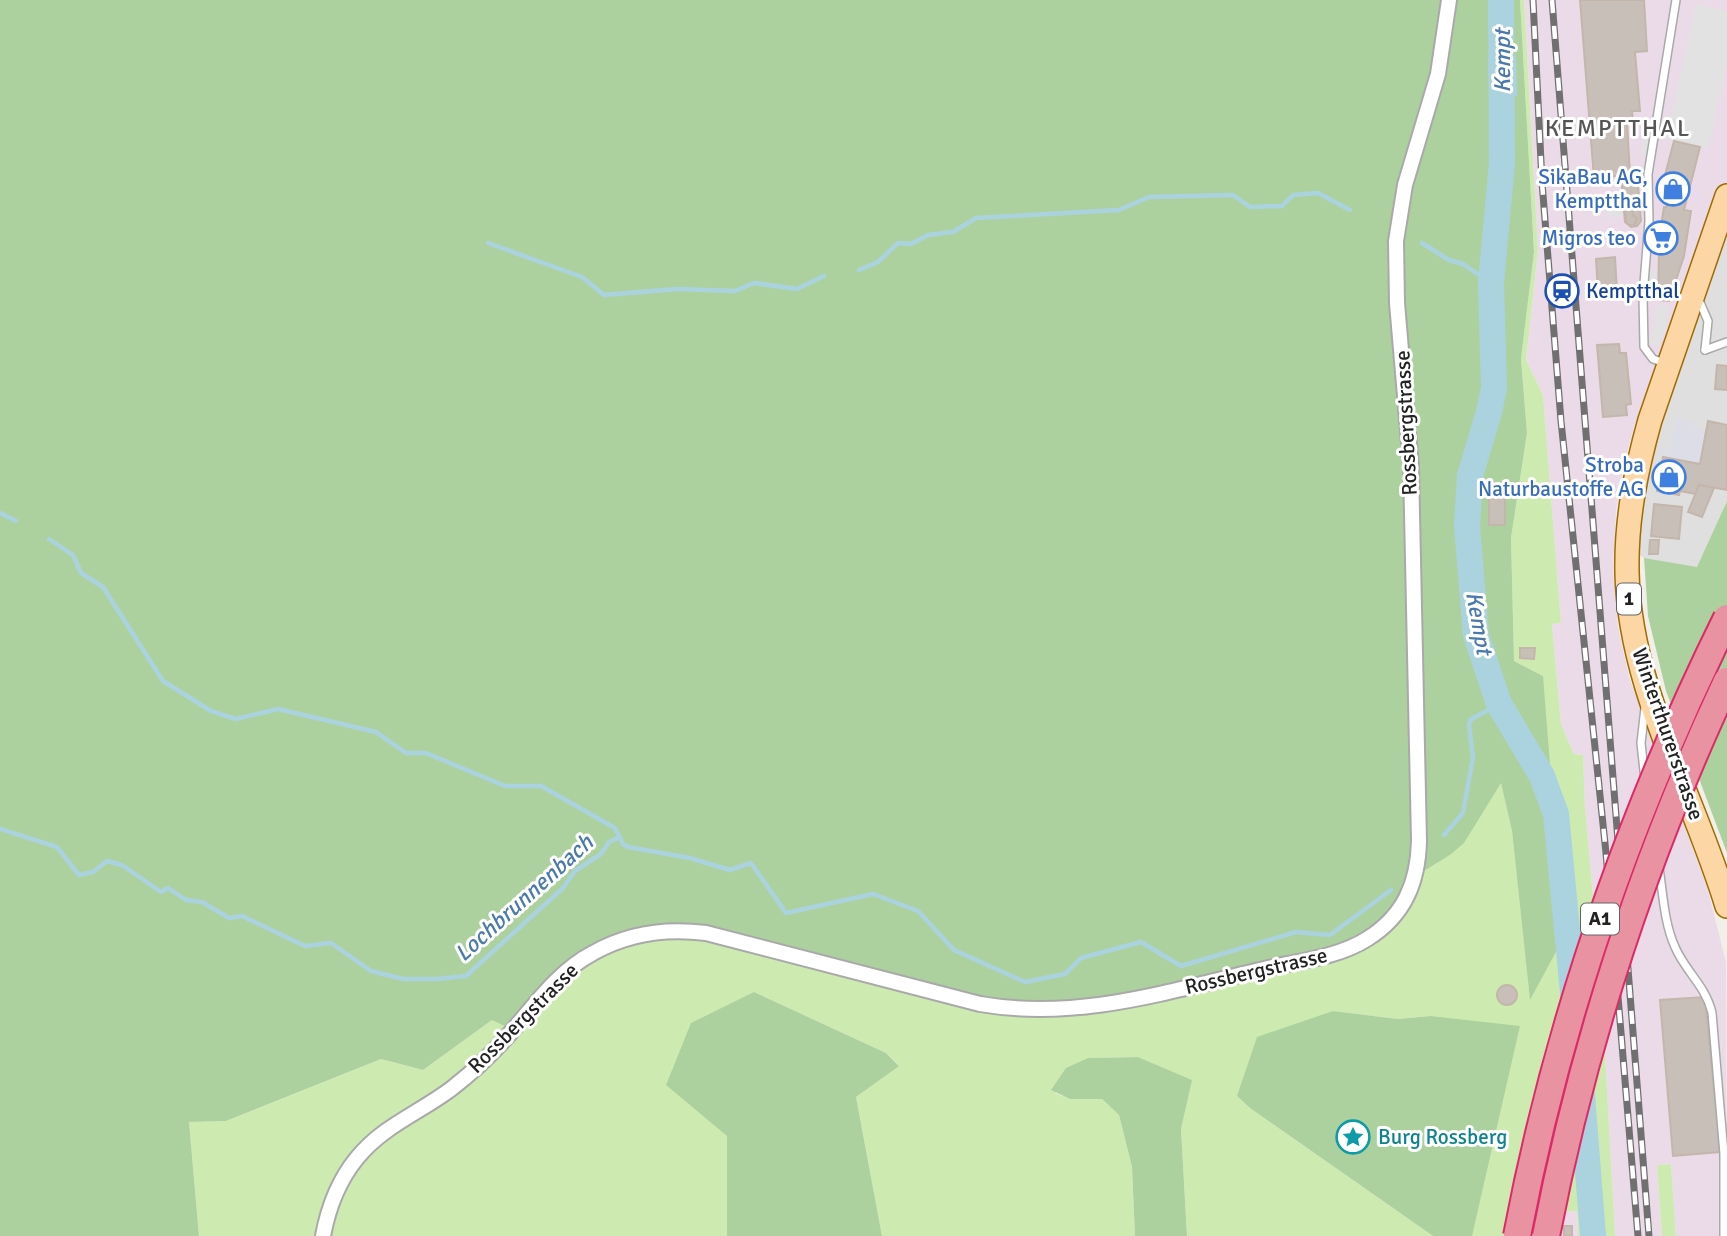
<svg xmlns="http://www.w3.org/2000/svg" width="1727" height="1236" font-family="Signika,sans-serif">
  <style>
    .residential { fill: #e0dfdf }
    .industrial { fill: #ebdbe8 }
    .grass { fill: #cdebb0 }
    .forest { fill: #add19e }
    .parking { fill: #e2e2e2 }
    .plaza { fill: #dddde8 }
    .water { fill: #aad3df }
    .lines { fill: none; stroke-linecap: round; stroke-linejoin: round }
    .stream { stroke: #aad3df; stroke-width: 4.5 }
    .river { stroke: #aad3df; stroke-width: 26 }
    .building { fill: #c7bfb8; stroke: #c4b6ab; stroke-width: 2; fill-rule: evenodd }
    .lane-casing { stroke: #a9a9a9; stroke-width: 10 }
    .street-casing { stroke: #a9a9a9; stroke-width: 18 }
    .primary-casing { stroke: #a06b00; stroke-width: 26 }
    .lane { stroke: #fff; stroke-width: 7 }
    .street { stroke: #fff; stroke-width: 14 }
    .primary { stroke: #fcd6a4; stroke-width: 23 }
    .rail-casing { stroke: #707070; stroke-width: 7 }
    .rail { stroke: #fff; stroke-width: 4.5; stroke-dasharray: 13; stroke-linecap: butt }
    .highway-bridge-casing { stroke: #dc2a67; stroke-width: 30; stroke-linecap: butt }
    .highway-bridge { stroke: #e892a2; stroke-width: 26 }
    .labels { text-anchor: middle; dominant-baseline: central; stroke-width: 6; stroke-linejoin: round; paint-order: stroke }
    .shield { fill: #fff; stroke: #646464; stroke-width: 2 }
    .shield-label { font-size: 19px; font-weight: bold; fill: #222 }
    .shop-label { font-size: 21px; fill: #366cbe; stroke: #fff; text-anchor: end }
    .transit-label { font-size: 21px; fill: #164399; stroke: #fff; text-anchor: start }
    .street-label { font-size: 21px; fill: #222; stroke: #fff }
    .culture-label { font-size: 21px; fill: #0d838f; stroke: #fff; text-anchor: start }
    .water-label { font-size: 23px; font-style: italic; fill: #4a7aab; stroke: #fff }
    .quarter-label { font-size: 24px; letter-spacing: 2px; fill: #555; stroke: #fff }
  </style>
  <rect width="100%" height="100%" fill="#f2efe9"/>
  <!-- residential -->
  <path class="residential" d="M1727 196V501L1697 568 1644 558 1627 546 1629 519Z"/>
  <!-- industrial -->
  <g class="industrial">
    <path d="M1524 0H1727V196L1669 364 1635 424 1626 456 1616 511 1613 567 1618 627 1629 677 1707 887 1726 962 1727 1236H1676L1671 1164 1657 1165 1662 1236H1615L1602 998 1585 807 1583 755 1574 754 1561 724 1552 624 1561 623 1543 395 1526 360 1538 250Z"/>
    <path d="M1577 1211 1578 1236H1539L1538 1213Z"/>
  </g>
  <!-- grass -->
  <g class="grass">
    <path d="M1520 0H1524L1538 250 1526 360 1543 395 1561 623 1552 624 1561 724 1574 754 1583 755 1585 807 1602 998 1615 1236H1578L1577 1211 1538 1213 1539 1236H1472L1430 1016 1398 1019 1333 1011 1237 1096 1250 1108 1433 1236H1187L1181 1129 1191 1080 1138 1057 1088 1058 1055 1093 1070 1099H1102L1119 1115 1132 1167 1135 1236H882L856 1097 899 1065 886 1053 754 992 727 1136V1236H199L189 1122 226 1121 381 1059 423 1070 492 1020 541 996 623 940 1416 876 1450 855 1501 782 1512 831 1530 998 1543 676 1514 661 1511 538 1527 433 1521 359 1534 252Z"/>
    <path d="M1671 1164 1676 1236H1662L1657 1165Z"/>
  </g>
  <!-- forest -->
  <g class="forest">
    <path d="M0 0H1520L1534 252 1521 359 1527 433 1511 538 1514 661 1543 676 1552 789 1558 948 1530 1000 1512 831 1501 783 1464 843 1450 855 1416 876 1412 888 1366 940 1133 1000 1026 1010 691 931 594 952 513 1030 492 1020 423 1070 381 1059 226 1121 189 1122 199 1236H0Z"/>
    <path d="M1727 501V853L1666 691 1648 616 1644 558 1697 567Z"/>
    <path d="M754 992 886 1053 899 1066 856 1097 882 1236H727V1136L666 1085 691 1023Z"/>
    <path d="M1333 1011 1398 1019 1430 1016 1520 1026 1472 1236H1433L1250 1108 1237 1096 1257 1037Z"/>
    <path d="M1138 1057 1192 1080 1181 1129 1187 1236H1135L1132 1167 1119 1115 1102 1099H1070L1051 1090 1066 1068 1088 1058Z"/>
  </g>
  <!-- parking -->
  <g class="parking">
    <path d="M1696 4 1727 11V65L1708 149 1666 140Z"/>
    <path d="M1645 127 1653 128 1649 158 1641 156Z"/>
    <path d="M1623 204 1624 216 1607 217 1606 205Z"/>
    <path d="M1646 271H1656L1657 293H1647Z"/>
    <path d="M1658 304 1669 307 1666 317 1669 318 1659 347 1649 343 1657 319 1654 317Z"/>
  </g>
  <!-- plaza -->
  <path class="plaza" d="M1676 419 1695 422 1694 428 1707 431 1700 464 1659 456 1661 448 1670 450Z"/>
  <!-- water -->
  <path class="water" d="M1488 56H1516L1517 96H1489Z"/>
  <g class="lines">
    <!-- stream -->
    <g class="stream">
      <path d="M488 243 582 277 604 295 677 289 735 291 754 283 797 289 824 276"/>
      <path d="M1422 243 1449 260 1463 264 1491 283"/>
      <path d="M859 270 878 262 898 243 911 244 928 235 953 232 976 218 1119 210 1149 197 1233 195 1250 207 1282 206 1293 195 1318 193 1350 210"/>
      <path d="M0 513 16 521"/>
      <path d="M49 539 73 555 81 573 103 587 163 681 211 711 236 719 278 709 376 732 406 753H426L505 786H541L615 828 623 844 628 847 690 858 730 870 751 863 786 913 873 894 918 911 954 950 1025 982 1065 974 1081 958 1141 942 1181 966 1296 932 1330 935 1391 890"/>
      <path d="M0 829 57 847 79 875 93 872 107 861 122 865 161 892 168 888 186 900 202 902 229 918 242 916 305 946 331 943 371 971 403 979H437L466 976 563 888 575 871 601 854 609 842 620 837"/>
      <path d="M1444 835 1463 813 1473 758 1469 725 1470 720 1499 704"/>
    </g>
    <!-- river -->
    <path class="river" d="M1501 1 1502 163 1491 283 1494 388 1489 412 1470 476 1467 526 1476 635 1499 704 1542 776 1556 814 1579 1056 1593 1236"/>
  </g>
  <!-- building -->
  <g class="building">
    <path d="M1580 0H1644L1647 51 1635 52 1640 111H1632L1633 122H1627L1630 175 1594 178Z"/>
    <path d="M1674 141 1700 147 1684 210 1691 211 1684 256 1669 301 1658 300 1659 252 1657 251 1664 207H1667L1668 196 1660 194Z"/>
    <path d="M1637 174 1641 221 1637 226 1631 227 1625 222 1621 176ZM1624 198H1632L1633 215 1637 219 1634 225H1629L1626 222Z"/>
    <path d="M1624 198H1632L1633 215 1637 219 1634 225H1629L1626 222Z"/>
    <path d="M1615 257 1617 292 1598 293 1596 259Z"/>
    <path d="M1619 344 1620 353H1626L1631 404 1626 405 1627 415 1603 417 1597 345Z"/>
    <path d="M1717 365 1727 366V390L1715 389Z"/>
    <path d="M1708 421 1727 425V490L1699 485 1696 494 1680 491 1679 495 1657 491 1663 457 1700 464Z"/>
    <rect x="1489" y="483" width="16" height="42"/>
    <path d="M1699 485 1714 488 1702 517 1688 512Z"/>
    <path d="M1654 504 1682 507 1679 539 1651 536Z"/>
    <path d="M1650 540H1659L1658 554H1649Z"/>
    <path d="M1520 648H1535L1534 659 1520 658Z"/>
    <circle cx="1507" cy="995" r="10"/>
    <path d="M1705 997 1720 1152 1673 1156 1660 1000Z"/>
    <rect x="1564" y="1226" width="8" height="10"/>
  </g>
  <g class="lines">
    <defs>
      <g id="lane">
        <path d="M1698 298 1708 321 1705 350"/>
        <path d="M1705 350 1727 342"/>
        <path d="M1665 363 1653 359 1644 347 1643 296 1649 221 1648 174 1676 0"/>
        <path d="M1645 780 1641 743 1645 708"/>
        <path d="M1659 868C1663 893 1664 923 1675 947 1685 971 1706 986 1712 1013L1724 1154V1236"/>
      </g>
      <path id="street" d="M323 1236C328 1209 339 1180 357 1158 383 1126 419 1113 451 1089 473 1072 494 1052 513 1030 537 1002 559 971 593 953 628 933 667 928 706 933L980 1004C1079 1021 1169 991 1264 969 1297 961 1337 958 1367 939 1404 916 1418 883 1419 841L1411 466 1397 303 1396 241 1405 185 1438 74 1449 0"/>
      <path id="primary" d="M1727 196 1650 420C1636 470 1626 519 1627 572 1629 688 1694 796 1727 906"/>
    </defs>
    <!-- lane casing -->
    <use href="#lane" class="lane-casing"/>
    <!-- street casing -->
    <use href="#street" class="street-casing"/>
    <!-- primary casing -->
    <use href="#primary" class="primary-casing"/>
    <!-- lane -->
    <use href="#lane" class="lane"/>
    <!-- street -->
    <use href="#street" class="street"/>
    <!-- primary -->
    <use href="#primary" class="primary"/>
    <defs>
      <g id="rail">
        <path d="M1533 0 1542 182 1561 421 1606 853 1638 1236"/>
        <path d="M1552 0 1649 1236"/>
      </g>
    </defs>
    <!-- rail casing -->
    <use href="#rail" class="rail-casing"/>
    <!-- rail -->
    <use href="#rail" class="rail"/>
    <defs>
      <g id="highway-bridge">
        <path d="M1517 1236C1558 1020 1630 814 1727 618"/>
        <path d="M1546 1236C1583 1044 1644 858 1727 681"/>
      </g>
    </defs>
    <!-- highway-bridge casing -->
    <use href="#highway-bridge" class="highway-bridge-casing"/>
    <!-- highway-bridge -->
    <use href="#highway-bridge" class="highway-bridge"/>
  </g>
  <!-- icons -->
  <defs>
    <symbol id="shop-ring" viewBox="-11 -11 22 22"><circle r="9.5" fill="#fff" stroke="#3f7fe0" stroke-width="1.5"/><path d="M-5-2.5h2.3a2.7 3.5 0 0 1 5.4 0H5L5.5 6h-11ZM-1.5-2.5h3a1.5 2.3 0 0 0-3 0Z" fill="#3f7fe0"/></symbol>
    <symbol id="supermarket-ring" viewBox="-11 -11 22 22"><circle r="9.5" fill="#fff" stroke="#3f7fe0" stroke-width="1.5"/><path d="M-6-5.5h2.5l.6 2H6L4.5 2H-2.5L-4.4-4H-6ZM-1.5 3.2a1.3 1.3 0 1 0 .1 0ZM3 3.2a1.3 1.3 0 1 0 .1 0Z" fill="#3f7fe0"/></symbol>
    <symbol id="station-ring" viewBox="-11 -11 22 22"><circle r="9.5" fill="#fff" stroke="#1a4fb4" stroke-width="1.5"/><path d="M-3-6H3Q5-6 5-4V2Q5 4 3 4L4.5 6H3L1.5 4h-3L-3 6H-4.5L-3 4Q-5 4-5 2V-4Q-5-6-3-6ZM-3.5-4v3h7v-3ZM-3.5 1v1.5H-2V1ZM2 1v1.5H3.5V1Z" fill="#1a4fb4"/></symbol>
    <symbol id="sight-ring" viewBox="-11 -11 22 22"><circle r="9.5" fill="#fff" stroke="#0f9aa8" stroke-width="1.5"/><path d="M0-6L1.8-2.2L6-1.7L2.9 1.2L3.7 5.4L0 3.3L-3.7 5.4L-2.9 1.2L-6-1.7L-1.8-2.2Z" fill="#0f9aa8"/></symbol>
  </defs>
  <g fill-rule="evenodd">
    <use href="#shop-ring" x="1654" y="170" width="38" height="38"/>
    <use href="#supermarket-ring" x="1642" y="219" width="38" height="38"/>
    <use href="#station-ring" x="1543" y="272" width="38" height="38"/>
    <use href="#shop-ring" x="1650" y="458" width="38" height="38"/>
    <use href="#sight-ring" x="1334" y="1118" width="38" height="38"/>
  </g>
  <g class="labels">
    <!-- shield labels -->
    <g class="shield">
      <rect x="1617" y="583.5" width="24" height="31" rx="5"/>
      <rect x="1581" y="903.5" width="38" height="31" rx="5"/>
    </g>
    <g class="shield-label">
      <text x="1629" y="599">1</text>
      <text x="1600" y="919">A1</text>
    </g>
    <!-- shop labels -->
    <g class="shop-label">
      <text x="1648" y="177">SikaBau AG,<tspan x="1648" dy="24">Kemptthal</tspan></text>
      <text x="1636" y="238">Migros teo</text>
      <text x="1644" y="465">Stroba<tspan x="1644" dy="24">Naturbaustoffe AG</tspan></text>
    </g>
    <!-- transit labels -->
    <g class="transit-label">
      <text x="1586" y="291">Kemptthal</text>
    </g>
    <!-- street labels -->
    <g class="street-label">
      <text transform="translate(1406 423) rotate(-93)">Rossbergstrasse</text>
      <text transform="translate(1668 734) rotate(71)">Winterthurerstrasse</text>
      <text transform="translate(1256 971) rotate(-13)">Rossbergstrasse</text>
      <text transform="translate(523 1018) rotate(-45)">Rossbergstrasse</text>
    </g>
    <!-- culture labels -->
    <g class="culture-label">
      <text x="1378" y="1137">Burg Rossberg</text>
    </g>
    <!-- water labels -->
    <g class="water-label">
      <text transform="translate(1502 61) rotate(-90)">Kempt</text>
      <text transform="translate(1479 623) rotate(80)">Kempt</text>
      <text transform="translate(524 898) rotate(-42)">Lochbrunnenbach</text>
    </g>
    <!-- quarter labels -->
    <g class="quarter-label">
      <text x="1618" y="128">KEMPTTHAL</text>
    </g>
  </g>
</svg>
